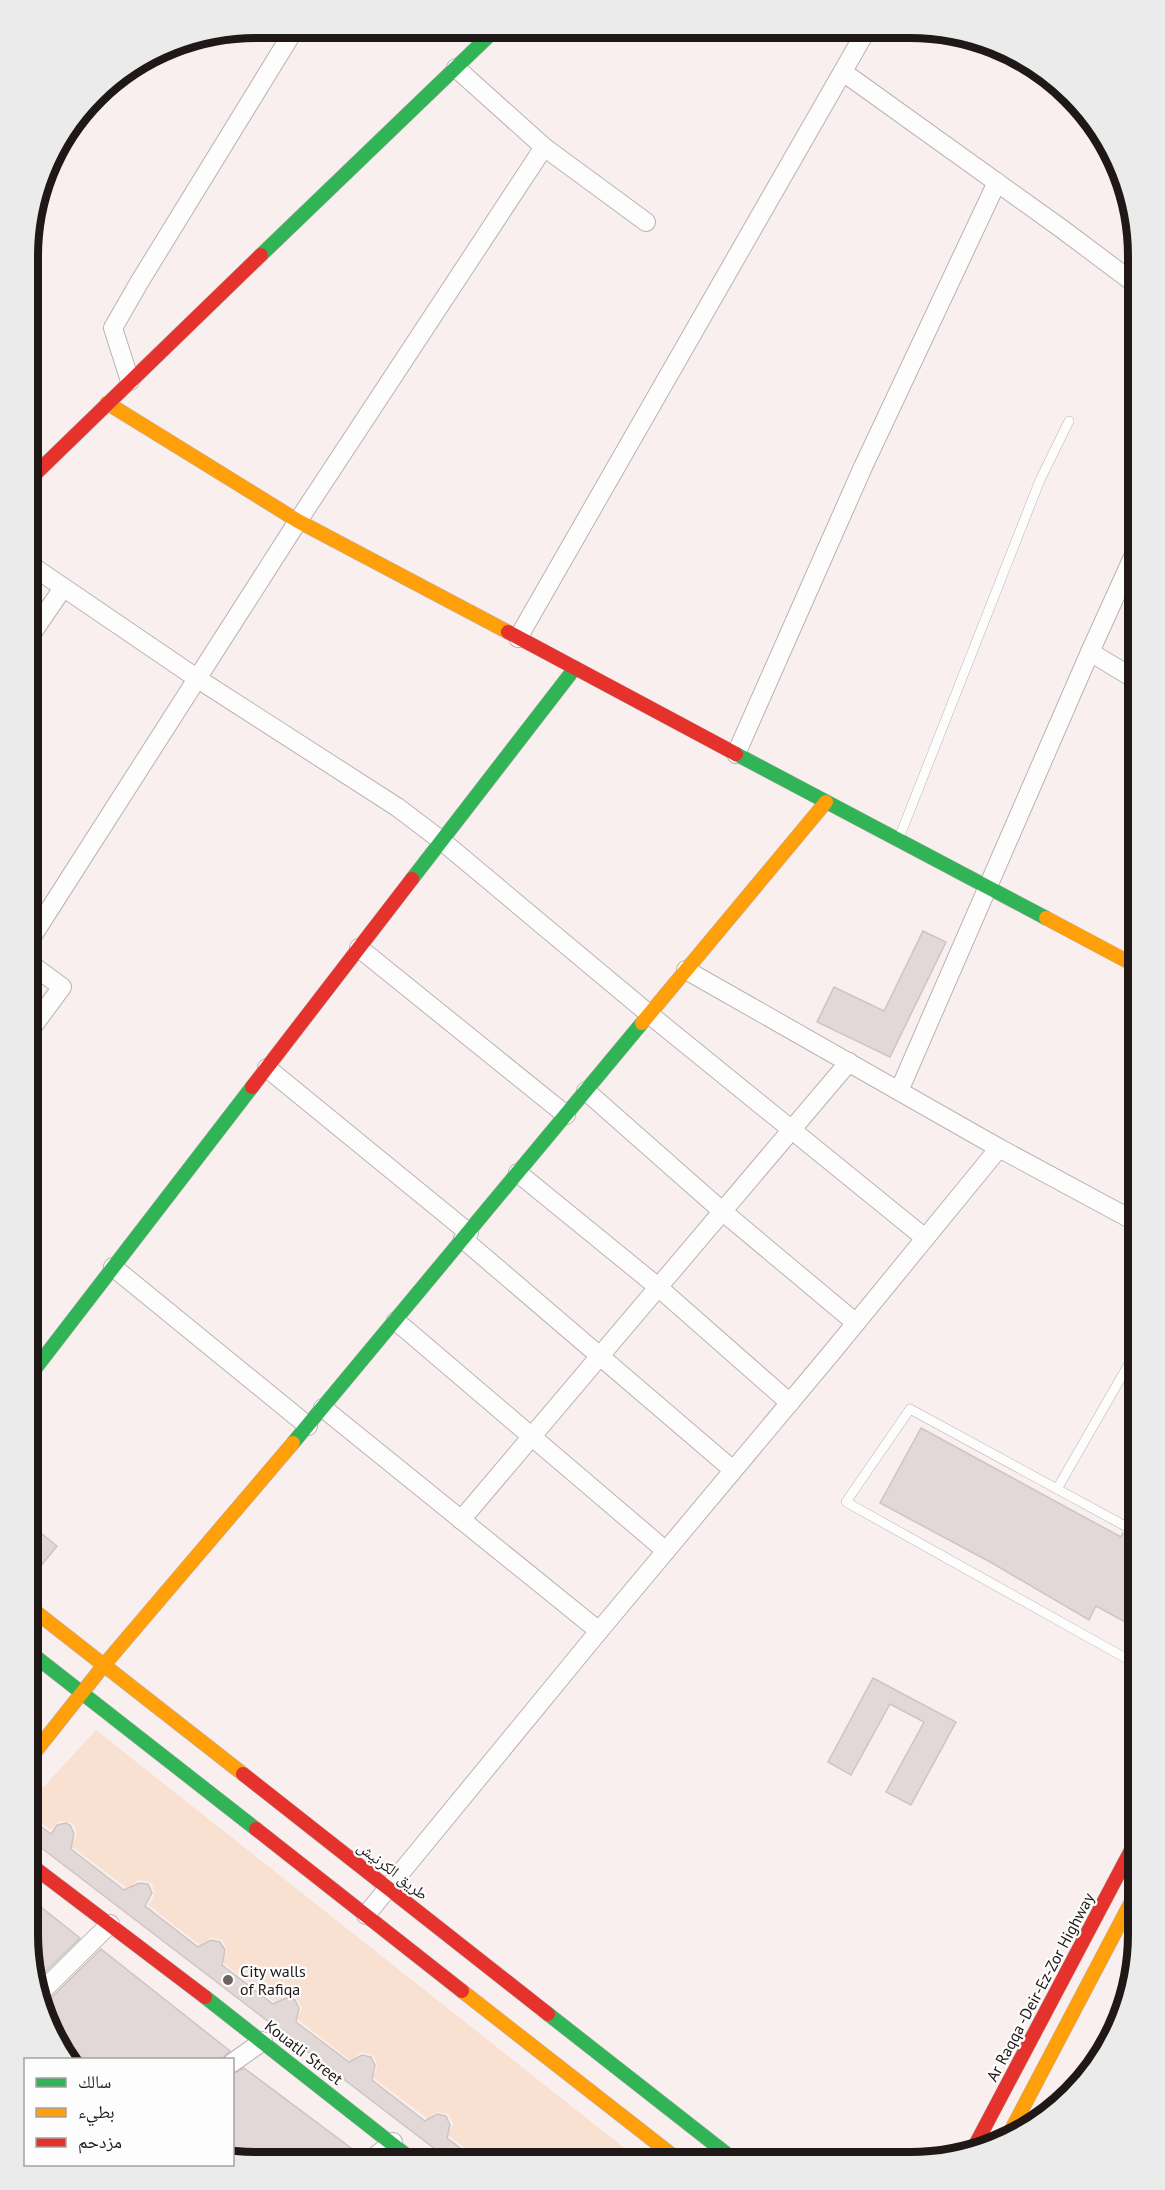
<svg xmlns="http://www.w3.org/2000/svg" width="1165" height="2190" font-family="'PT Sans','Noto Naskh Arabic',sans-serif">
  <style>
    .green { fill: #f9e1d1 }
    .building { fill: #e1d8d7; stroke: #cdc5c3; stroke-width: 1.5 }
    .lines { fill: none; stroke-linecap: round; stroke-linejoin: round }
    .lane-casing { stroke: #bbb2b2; stroke-width: 10 }
    .street-casing { stroke: #bbb2b2; stroke-width: 20 }
    .fast-casing { stroke: #bbb2b2; stroke-width: 15 }
    .slow-casing { stroke: #bbb2b2; stroke-width: 15 }
    .jam-casing { stroke: #bbb2b2; stroke-width: 15 }
    .lane { stroke: #fefdfd; stroke-width: 9 }
    .street { stroke: #fefdfd; stroke-width: 18 }
    .fast { stroke: #30b455; stroke-width: 14 }
    .slow { stroke: #ff9f0a; stroke-width: 14 }
    .jam { stroke: #e5322d; stroke-width: 14 }
    .poi-dot { fill: #6c6363; stroke: #fdfdfd; stroke-width: 2 }
    .labels { text-anchor: middle; dominant-baseline: central; stroke-width: 4.5; stroke-linejoin: round; paint-order: stroke }
    .street-label { font-size: 16px; fill: #1f1817; stroke: #fdfdfd }
    .poi-label { font-size: 16px; fill: #1f1817; stroke: #fdfdfd; text-anchor: start }
    .rim { fill: none; stroke: #1f1817; stroke-width: 8 }
  </style>
  <rect width="100%" height="100%" fill="#faefef"/>
  <!-- green -->
  <g class="green">
    <path d="M27 1684 34 1689 38 1712 27 1725Z"/>
    <path d="M96 1730 642 2162H483L448 2135 453 2124 448 2114 436 2112 428 2119 372 2077C378 2069 379 2062 372 2055L361 2052 351 2061 297 2019 302 2008 296 1998 285 1996 276 2003 222 1962 227 1950 222 1940 211 1937 201 1946 148 1905C155 1897 157 1891 150 1882L138 1880 128 1889 71 1846C77 1837 79 1831 72 1823L60 1821 50 1830 27 1810V1805Z"/>
  </g>
  <!-- building -->
  <g class="building">
    <path d="M923 931 946 942 890 1057 817 1022 834 987 884 1011Z"/>
    <path d="M921 1428 1121 1537 1123 1533 1138 1540V1629L1096 1606 1089 1620 992 1563 880 1503Z"/>
    <path d="M27 1522 57 1546 27 1583Z"/>
    <path d="M873 1678 956 1722 911 1805 886 1792 924 1722 890 1704 851 1775 828 1762Z"/>
    <path d="M27 1816 51 1834 57 1825 66 1823 70 1825 74 1833 71 1849 124 1890 139 1883 148 1884 152 1893 145 1906 198 1947 211 1940 220 1942 225 1950 222 1965 273 2004 286 1998 295 2000 299 2008 296 2022 349 2062 362 2055 371 2057 375 2065 372 2080 425 2121 437 2114 446 2116 450 2125 447 2138 478 2162H452L27 1837Z"/>
    <path d="M27 1896 80 1938 35 1982 27 1935Z"/>
    <path d="M101 1949 230 2051 221 2060H65L39 2007 45 2004Z"/>
    <path d="M244 2068 359 2154 350 2161H232V2074Z"/>
  </g>
  <g class="lines">
    <defs>
      <g id="lane">
        <path d="M899 838 1040 480 1069 421"/>
        <path d="M1130 1279 1138 1283"/>
        <path d="M1057 1489 1138 1348"/>
        <path d="M1138 1665 846 1502 910 1409 1138 1533"/>
      </g>
      <g id="street">
        <path d="M456 68 544 147 646 222"/>
        <path d="M843 72 1062 229 1138 286"/>
        <path d="M130 381 113 328 140 281 296 27"/>
        <path d="M29 564 198 679 397 807 442 841 649 1014 925 1238"/>
        <path d="M518 638 866 31"/>
        <path d="M28 639 63 588"/>
        <path d="M1090 652 1138 681"/>
        <path d="M736 754 863 467 997 182"/>
        <path d="M28 943 298 521 544 147"/>
        <path d="M359 948 566 1115"/>
        <path d="M686 970 999 1148 1138 1223"/>
        <path d="M28 1033 62 987 28 962"/>
        <path d="M267 1068 469 1233"/>
        <path d="M586 1091 722 1211 856 1323"/>
        <path d="M899 1091 1090 652 1138 546"/>
        <path d="M518 1173 658 1287 790 1403"/>
        <path d="M463 1239 733 1470"/>
        <path d="M113 1267 308 1426"/>
        <path d="M396 1321 666 1551"/>
        <path d="M323 1408 599 1631"/>
        <path d="M461 1520 849 1062"/>
        <path d="M366 1915 599 1631 833 1351 999 1148"/>
        <path d="M37 1996 110 1924"/>
        <path d="M232 2063 263 2041"/>
        <path d="M369 2161 393 2142"/>
      </g>
      <g id="fast">
        <path d="M261 255 497 28"/>
        <path d="M736 754 1046 918"/>
        <path d="M412 879 575 668"/>
        <path d="M28 1378 252 1087"/>
        <path d="M293 1443 642 1023"/>
        <path d="M27 1650 256 1829"/>
        <path d="M205 1997 415 2162"/>
        <path d="M548 2014 737 2162"/>
      </g>
      <g id="slow">
        <path d="M107 403 298 521 508 632"/>
        <path d="M1046 918 1138 967"/>
        <path d="M642 1023 826 802"/>
        <path d="M27 1605 243 1774"/>
        <path d="M27 1762 104 1665 293 1443"/>
        <path d="M462 1991 681 2162"/>
        <path d="M1007 2138 1138 1889"/>
      </g>
      <g id="jam">
        <path d="M29 480 261 255"/>
        <path d="M508 632 736 754"/>
        <path d="M252 1087 412 879"/>
        <path d="M243 1774 548 2014"/>
        <path d="M256 1829 462 1991"/>
        <path d="M27 1862 205 1997"/>
        <path d="M971 2153 1138 1837"/>
      </g>
    </defs>
    <!-- lane casing -->
    <use href="#lane" class="lane-casing"/>
    <!-- street casing -->
    <use href="#street" class="street-casing"/>
    <!-- fast casing -->
    <use href="#fast" class="fast-casing"/>
    <!-- slow casing -->
    <use href="#slow" class="slow-casing"/>
    <!-- jam casing -->
    <use href="#jam" class="jam-casing"/>
    <!-- lane -->
    <use href="#lane" class="lane"/>
    <!-- street -->
    <use href="#street" class="street"/>
    <!-- fast -->
    <use href="#fast" class="fast"/>
    <!-- slow -->
    <use href="#slow" class="slow"/>
    <!-- jam -->
    <use href="#jam" class="jam"/>
  </g>
  <!-- markers -->
  <circle class="poi-dot" cx="228" cy="1980" r="6"/>
  <g class="labels">
    <!-- street labels -->
    <g class="street-label">
      <text transform="translate(393 1870) rotate(38)">طريق الكرنيش</text>
      <text transform="translate(1040 1987) rotate(-62)">Ar Raqqa -Deir-Ez-Zor Highway</text>
      <text transform="translate(304 2052) rotate(38)">Kouatli Street</text>
    </g>
    <!-- poi labels -->
    <g class="poi-label">
      <text x="240" y="1971">City walls<tspan x="240" dy="18">of Rafiqa</tspan></text>
    </g>
  </g>
  <!-- crop -->
  <path d="M0 0H1165V2190H0ZM256 38H910A218 218 0 0 1 1128 256V1934A218 218 0 0 1 910 2152H256A218 218 0 0 1 38 1934V256A218 218 0 0 1 256 38Z" fill="#ebebeb" fill-rule="evenodd"/>
  <path class="rim" d="M256 38H910A218 218 0 0 1 1128 256V1934A218 218 0 0 1 910 2152H256A218 218 0 0 1 38 1934V256A218 218 0 0 1 256 38Z"/>
  <!-- legend -->
  <rect x="24" y="2058" width="210" height="108" fill="#fdfdfd" stroke="#a4a1a1" stroke-width="1.5"/>
  <rect x="36" y="2078" width="30" height="9" fill="#30b455" stroke="#a4a1a1" stroke-width="1.5"/>
  <text x="78" y="2088" font-size="18" fill="#1f1817">سالك</text>
  <rect x="36" y="2108" width="30" height="9" fill="#ff9f0a" stroke="#a4a1a1" stroke-width="1.5"/>
  <text x="78" y="2118" font-size="18" fill="#1f1817">بطيء</text>
  <rect x="36" y="2138" width="30" height="9" fill="#e5322d" stroke="#a4a1a1" stroke-width="1.5"/>
  <text x="78" y="2148" font-size="18" fill="#1f1817">مزدحم</text>
</svg>
